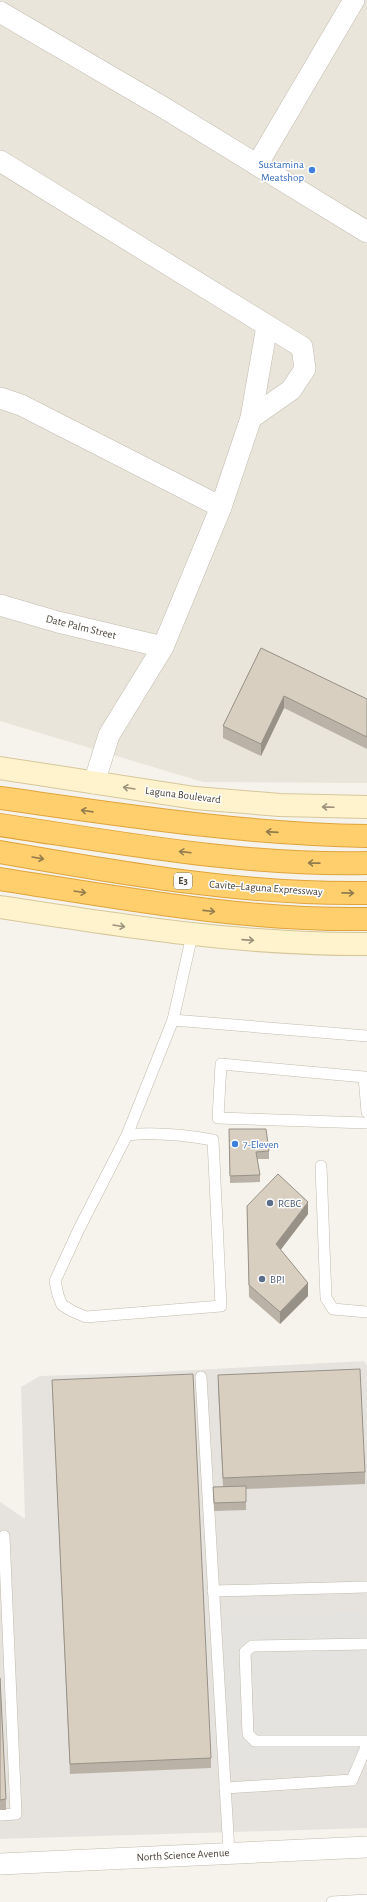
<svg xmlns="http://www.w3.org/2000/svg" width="367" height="1902" font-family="'Alegreya Sans',sans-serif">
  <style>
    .residential { fill: #eae5da }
    .industrial { fill: #e6e2dd }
    .parking { fill: #e5e3e0 }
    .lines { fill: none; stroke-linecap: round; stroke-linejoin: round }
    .lane-casing { stroke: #c2bbae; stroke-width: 12 }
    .street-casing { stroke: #c2bbae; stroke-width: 22 }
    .secondary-casing { stroke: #d6c79b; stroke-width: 24 }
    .highway-casing { stroke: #e0a43c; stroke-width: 24 }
    .lane { stroke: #fff; stroke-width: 11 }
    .street { stroke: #fff; stroke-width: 21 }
    .secondary { stroke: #fff3cd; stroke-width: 22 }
    .highway { stroke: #ffcf6e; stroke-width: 22 }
    .wall { fill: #bab2a6 }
    .shaded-wall { fill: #979187 }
    .building { fill: #d8cfc1; stroke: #979187 }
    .oneway { stroke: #9c937c }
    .oneway2 { stroke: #937c4e }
    .shop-dot { fill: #3f7fe0; stroke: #fff; stroke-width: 1.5 }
    .service-dot { fill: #5c6f8a; stroke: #fff; stroke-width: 1.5 }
    .labels { text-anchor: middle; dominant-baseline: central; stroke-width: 3; stroke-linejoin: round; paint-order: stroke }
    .shield { fill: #fff; stroke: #817c74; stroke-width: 1 }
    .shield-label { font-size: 10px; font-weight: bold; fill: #4b4439 }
    .shop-label { font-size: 11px; fill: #366cbe; stroke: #fff; text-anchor: end }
    .street-label { font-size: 11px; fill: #4b4439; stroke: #fff }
    .service-label { font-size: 11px; fill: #4e5e75; stroke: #fff; text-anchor: start }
  </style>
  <rect width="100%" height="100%" fill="#f6f3ec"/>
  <!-- residential -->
  <path class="residential" d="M0 0H367V783L203 782 0 721Z"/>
  <!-- industrial -->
  <path class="industrial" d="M364 1361 367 1366V1828L0 1839V1502L25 1519 21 1387 40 1376 137 1373Z"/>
  <!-- parking -->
  <path class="parking" d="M367 1611V1750L359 1769 229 1771 220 1618Z"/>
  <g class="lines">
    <defs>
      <g id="lane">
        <path d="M173 1020 367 1036"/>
        <path d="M367 1112 364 1077 221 1064 218 1118 367 1123"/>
        <path d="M127 1135C156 1132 185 1135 213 1140L221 1306 86 1317 72 1311 62 1305 58 1295 55 1281 79 1229 127 1135 173 1020 192 935"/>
        <path d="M321 1166 326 1298 333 1309 367 1312"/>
        <path d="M201 1377 229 1852"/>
        <path d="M213 1591 367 1587"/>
        <path d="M367 1644 252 1646 245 1652 248 1734 255 1741H367"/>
        <path d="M225 1788 352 1780 367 1745"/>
        <path d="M0 1815 16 1814 4 1536"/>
        <path d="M332 1902 367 1900"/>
      </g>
      <g id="street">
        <path d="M0 12 166 109 367 232"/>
        <path d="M0 161 302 347 305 369 291 390 251 418"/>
        <path d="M257 165 354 0"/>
        <path d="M0 398 21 405 221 507"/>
        <path d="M0 605 58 622 163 647"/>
        <path d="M94 783 109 735 163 647 221 507 251 418 267 326"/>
        <path d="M0 1864 367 1847"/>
      </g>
      <g id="secondary">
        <path d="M0 768 195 798 280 805 367 807"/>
        <path d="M0 907C122 926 243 945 367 944"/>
      </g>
      <g id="highway">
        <path d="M0 798C122 815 243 834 367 836"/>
        <path d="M0 825C121 843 244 866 367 863"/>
        <path d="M0 852C121 873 243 895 367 893"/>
        <path d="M0 879C122 898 243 921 367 919"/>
      </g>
    </defs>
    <!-- lane casing -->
    <use href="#lane" class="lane-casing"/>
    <!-- street casing -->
    <use href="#street" class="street-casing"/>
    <!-- secondary casing -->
    <use href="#secondary" class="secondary-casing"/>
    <!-- highway casing -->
    <use href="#highway" class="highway-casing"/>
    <!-- lane -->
    <use href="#lane" class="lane"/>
    <!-- street -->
    <use href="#street" class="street"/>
    <!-- secondary -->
    <use href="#secondary" class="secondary"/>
    <!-- highway -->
    <use href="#highway" class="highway"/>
  </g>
  <!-- wall -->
  <g class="wall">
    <path d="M261 648 367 699V749L284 708 261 756 223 738V726Z"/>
    <path d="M229 1129 269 1151V1159H257L260 1175V1182L230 1183Z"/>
    <path d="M247 1206 308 1214 280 1250 308 1296 280 1324 249 1297Z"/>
    <path d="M218 1375 365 1472V1484L246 1489V1510L214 1511 213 1487H223L218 1387Z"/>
    <path d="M52 1380 211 1758V1768L70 1774Z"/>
    <path d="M0 1678 6 1799V1810H0Z"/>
  </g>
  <!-- shaded-wall -->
  <g class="shaded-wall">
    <path d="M284 696V708L261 756V744Z"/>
    <path d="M308 1202V1214L276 1256V1244Z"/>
    <path d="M308 1283V1296L280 1324V1312Z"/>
  </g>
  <!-- building -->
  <g class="building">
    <path d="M261 648 367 699V737L284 696 261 744 223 726Z"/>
    <path d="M229 1129H266L269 1151 256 1152 260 1175 230 1176Z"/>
    <path d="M278 1174 308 1202 276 1244 308 1283 280 1312 249 1285 247 1206Z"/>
    <path d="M360 1369 365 1472 223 1478 218 1375Z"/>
    <path d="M193 1374 211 1758 70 1764 52 1380Z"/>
    <path d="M246 1486V1502L214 1503 213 1487Z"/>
    <path d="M0 1678 6 1799 0 1800Z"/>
  </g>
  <!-- one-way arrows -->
  <defs><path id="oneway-shaft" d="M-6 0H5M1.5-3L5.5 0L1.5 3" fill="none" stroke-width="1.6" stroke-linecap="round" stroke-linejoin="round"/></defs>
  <g class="oneway">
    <use href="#oneway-shaft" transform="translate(129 788) rotate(-171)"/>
    <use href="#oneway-shaft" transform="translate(328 807) rotate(-178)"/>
    <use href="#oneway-shaft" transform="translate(119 926) rotate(9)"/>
    <use href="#oneway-shaft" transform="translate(248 940) rotate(4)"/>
  </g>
  <g class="oneway2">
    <use href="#oneway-shaft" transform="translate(87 811) rotate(-172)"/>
    <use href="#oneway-shaft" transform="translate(272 832) rotate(-176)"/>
    <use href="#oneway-shaft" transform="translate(185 852) rotate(-173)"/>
    <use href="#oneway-shaft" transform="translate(38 858) rotate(10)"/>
    <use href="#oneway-shaft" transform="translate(314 863) rotate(-179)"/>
    <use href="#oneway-shaft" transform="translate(80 892) rotate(9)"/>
    <use href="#oneway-shaft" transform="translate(348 893) rotate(1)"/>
    <use href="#oneway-shaft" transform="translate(209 911) rotate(6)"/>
  </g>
  <!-- markers -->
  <g class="shop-dot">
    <circle cx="312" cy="170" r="4"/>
    <circle cx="235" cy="1144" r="4"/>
  </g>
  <g class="service-dot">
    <circle cx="270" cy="1203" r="4"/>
    <circle cx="262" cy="1279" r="4"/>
  </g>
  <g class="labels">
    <!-- shield labels -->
    <rect class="shield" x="174" y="873" width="18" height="16" rx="3"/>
    <g class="shield-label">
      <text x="183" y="881">E3</text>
    </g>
    <!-- shop labels -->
    <g class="shop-label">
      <text x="304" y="164">Sustamina<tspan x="304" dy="13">Meatshop</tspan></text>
      <text x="243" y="1144" text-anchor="start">7-Eleven</text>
    </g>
    <!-- street labels -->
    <g class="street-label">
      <text transform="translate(81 627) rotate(14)">Date Palm Street</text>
      <text transform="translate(183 795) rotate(7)">Laguna Boulevard</text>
      <text transform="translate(266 888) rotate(4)">Cavite–Laguna Expressway</text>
      <text transform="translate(183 1855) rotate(-3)">North Science Avenue</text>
    </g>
    <!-- service labels -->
    <g class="service-label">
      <text x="278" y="1203">RCBC</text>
      <text x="270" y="1279">BPI</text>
    </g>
  </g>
</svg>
